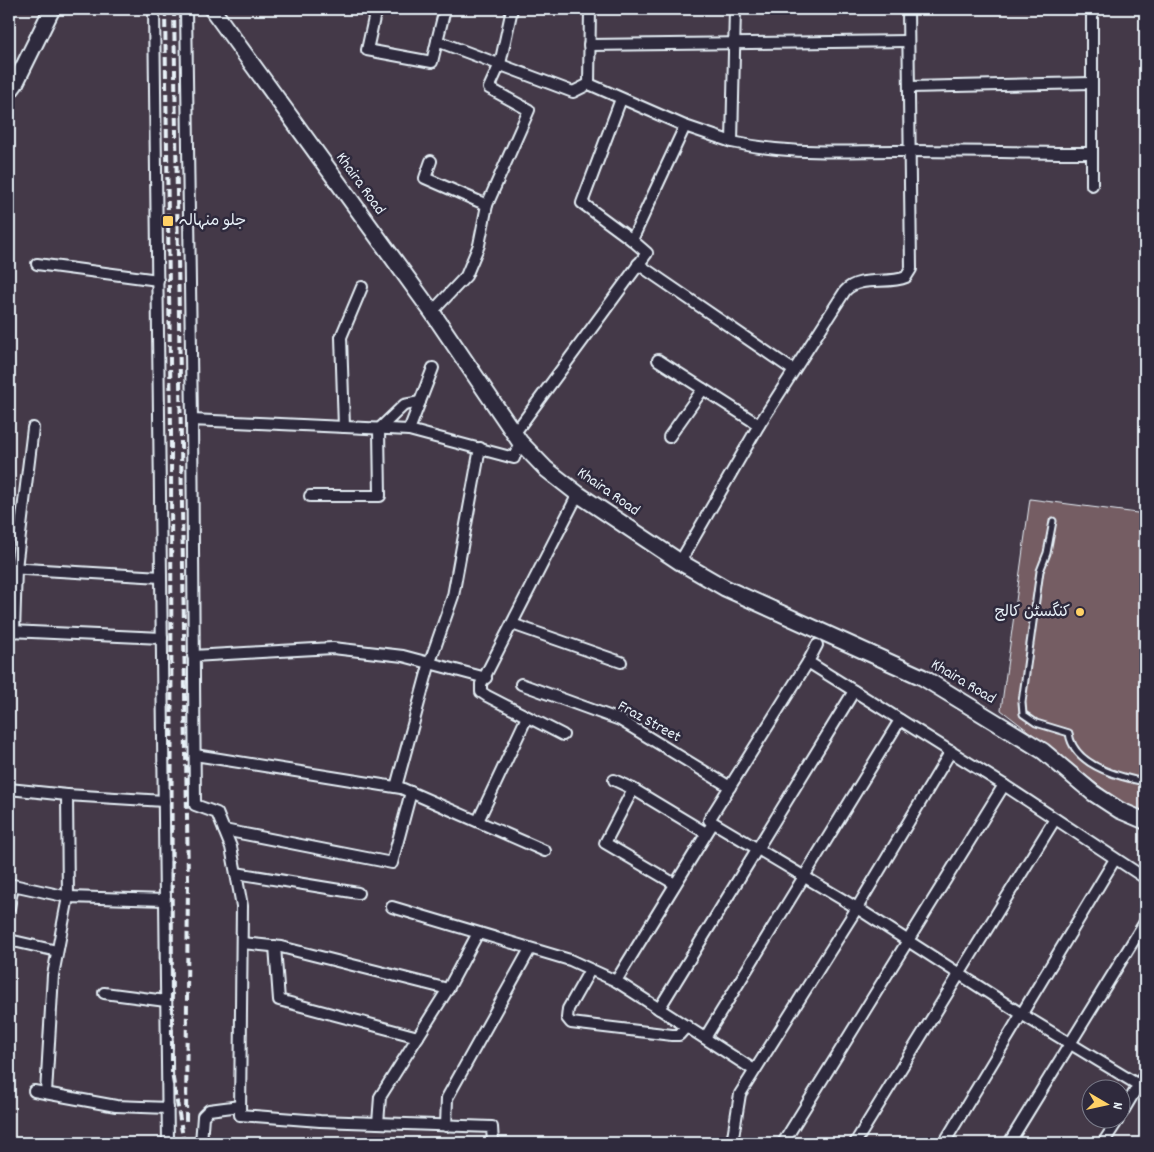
<svg xmlns="http://www.w3.org/2000/svg" width="1154" height="1152" font-family="Dekko,'Playpen Sans Arabic',sans-serif">
  <style>
    .building { fill: #745d63; stroke: #e8f1f8 }
    .lines { fill: none; stroke-linecap: round; stroke-linejoin: round }
    .lane-casing { stroke: #e8f1f8; stroke-width: 9 }
    .street-casing { stroke: #e8f1f8; stroke-width: 14 }
    .secondary-casing { stroke: #e8f1f8; stroke-width: 19 }
    .lane { stroke: #2f2a3d; stroke-width: 5 }
    .street { stroke: #2f2a3d; stroke-width: 10 }
    .secondary { stroke: #2f2a3d; stroke-width: 15 }
    .rail { stroke: #e8f1f8; stroke-width: 4; stroke-dasharray: 8 4; stroke-linecap: butt }
    .poi-dot { fill: #ffd166; stroke: #2f2a3d; stroke-width: 2 }
    .labels { text-anchor: middle; dominant-baseline: central; stroke-width: 5; stroke-linejoin: round; paint-order: stroke }
    .street-label { font-size: 16px; fill: #e8f1f8; stroke: #2f2a3d }
    .poi-label { font-size: 16px; fill: #e8f1f8; stroke: #2f2a3d; text-anchor: start }
  </style>
  <rect width="100%" height="100%" fill="#443948"/>
  <filter id="ink" filterUnits="userSpaceOnUse"><feTurbulence type="fractalNoise" baseFrequency=".02" numOctaves="2"/><feDisplacementMap in="SourceGraphic" scale="10" xChannelSelector="R" yChannelSelector="G"/><feConvolveMatrix kernelMatrix="1 2 1 2 8 2 1 2 1" color-interpolation-filters="sRGB"/></filter>
  <g filter="url(#ink)">
    <!-- building -->
    <path class="building" d="M1030 499 1145 514V813L1124 805 1001 710Z"/>
    <g class="lines">
      <defs>
        <path id="lane" d="M1053 521 1047 553 1040 571 1022 702 1023 714 1036 723 1069 733C1073 765 1119 777 1145 782"/>
        <g id="street">
          <path d="M154 9 168 1143"/>
          <path d="M186 9 192 420"/>
          <path d="M376 9 367 50 432 62 437 41 573 92 589 84 590 9"/>
          <path d="M437 41 445 9"/>
          <path d="M589 45 908 41"/>
          <path d="M589 84 685 126"/>
          <path d="M909 87 1092 83"/>
          <path d="M621 99 582 203 632 240"/>
          <path d="M732 142C794 156 848 150 910 151 971 151 1031 153 1092 153"/>
          <path d="M431 161 425 178 487 205 479 245 466 276 432 312"/>
          <path d="M1092 185V9"/>
          <path d="M487 205 529 110 489 88 500 64 512 9"/>
          <path d="M37 264 158 280"/>
          <path d="M638 264 793 370"/>
          <path d="M658 360 759 425"/>
          <path d="M344 427 341 337 362 287"/>
          <path d="M409 430 433 368"/>
          <path d="M514 434 647 253 632 240 685 126 732 142 735 9"/>
          <path d="M669 437 703 389"/>
          <path d="M310 496H380L379 429 404 405 420 402"/>
          <path d="M680 562 759 425 845 291C859 275 888 285 906 277L911 269 908 9"/>
          <path d="M9 568 161 577"/>
          <path d="M512 624 621 662"/>
          <path d="M10 631 162 638"/>
          <path d="M14 632 16 568 33 428"/>
          <path d="M193 656 333 648 403 656 486 678"/>
          <path d="M808 662 817 645"/>
          <path d="M521 684 620 720 730 787"/>
          <path d="M563 735 487 696 481 692V684L578 494"/>
          <path d="M951 751 857 908 709 820 808 662 1004 785 1145 878"/>
          <path d="M195 755 401 788 545 851"/>
          <path d="M614 780 633 789 605 843 675 884"/>
          <path d="M396 787 430 662 453 596 480 448"/>
          <path d="M9 789 67 795"/>
          <path d="M633 789 706 833"/>
          <path d="M478 821 527 717"/>
          <path d="M713 823 616 981 754 1070"/>
          <path d="M224 830 392 863 411 792"/>
          <path d="M236 873 358 893"/>
          <path d="M392 907 570 960 616 981"/>
          <path d="M9 908 13 885 68 897 67 795 164 801"/>
          <path d="M9 940 57 951"/>
          <path d="M242 943 281 947 448 989 380 1097 378 1123"/>
          <path d="M275 946 279 1000 418 1037"/>
          <path d="M590 970 568 1009 567 1018 571 1023 672 1035H679L687 1026"/>
          <path d="M448 989 478 933"/>
          <path d="M104 993 166 1001"/>
          <path d="M659 1009 854 691"/>
          <path d="M705 1038 900 720"/>
          <path d="M34 1091 116 1106 168 1108"/>
          <path d="M46 1093 53 975 68 897 165 900"/>
          <path d="M1122 1113 1145 1074"/>
          <path d="M446 1126 447 1098 530 949"/>
          <path d="M201 1143 203 1116 209 1110 240 1106"/>
          <path d="M493 1143 492 1127 320 1121 240 1115 242 906 231 847 217 813 195 805 192 420 409 430 514 458 520 442"/>
          <path d="M732 1143 740 1094 857 908 1023 1015 1145 1089"/>
          <path d="M783 1143 1004 785"/>
          <path d="M855 1143 1055 819"/>
          <path d="M944 1143 1115 859"/>
          <path d="M1009 1143 1145 922"/>
          <path d="M1103 1143 1118 1120"/>
        </g>
        <g id="secondary">
          <path d="M212 9 432 312 520 442 546 469 578 494 680 562 725 588 922 677 1043 751 1093 793 1119 810 1145 821"/>
          <path d="M9 92 15 84 52 9"/>
        </g>
      </defs>
      <!-- lane casing -->
      <use href="#lane" class="lane-casing"/>
      <!-- street casing -->
      <use href="#street" class="street-casing"/>
      <!-- secondary casing -->
      <use href="#secondary" class="secondary-casing"/>
      <!-- lane -->
      <use href="#lane" class="lane"/>
      <!-- street -->
      <use href="#street" class="street"/>
      <!-- secondary -->
      <use href="#secondary" class="secondary"/>
      <!-- rail -->
      <g class="rail">
        <path d="M165 9 171 430 172 1073 184 1143"/>
        <path d="M174 9 188 878 186 1121"/>
      </g>
    </g>
  </g>
  <!-- markers -->
  <g class="poi-dot">
    <rect x="162" y="215" width="12" height="12" rx="2.5"/>
    <circle cx="1080" cy="612" r="5"/>
  </g>
  <g class="labels">
    <!-- street labels -->
    <g class="street-label">
      <text transform="translate(360 184) rotate(54)">Khaira Road</text>
      <text transform="translate(608 492) rotate(35)">Khaira Road</text>
      <text transform="translate(963 682) rotate(31)">Khaira Road</text>
      <text transform="translate(649 722) rotate(29)">Fraz Street</text>
    </g>
    <!-- poi labels -->
    <g class="poi-label">
      <text x="179" y="221">جلو منہالہ</text>
      <text x="1070" y="612" text-anchor="end">کنگسٹن کالج</text>
    </g>
  </g>
  <!-- margin -->
  <rect width="1154" height="1152" fill="none" stroke="#2f2a3d" stroke-width="30"/>
  <rect x="15" y="15" width="1124" height="1122" fill="none" stroke="#e8f1f8" stroke-width="2" filter="url(#ink)"/>
  <!-- north arrow -->
  <g transform="translate(1106 1104) rotate(99)"><circle r="24" fill="#2f2a3d" stroke="#797a88"/>
  <path d="M0-4L9 19L0 12L-9 19Z" fill="#ffd166"/>
  <text y="-8" font-size="14" font-weight="bold" text-anchor="middle" fill="#e8f1f8">N</text>
  </g>
</svg>
